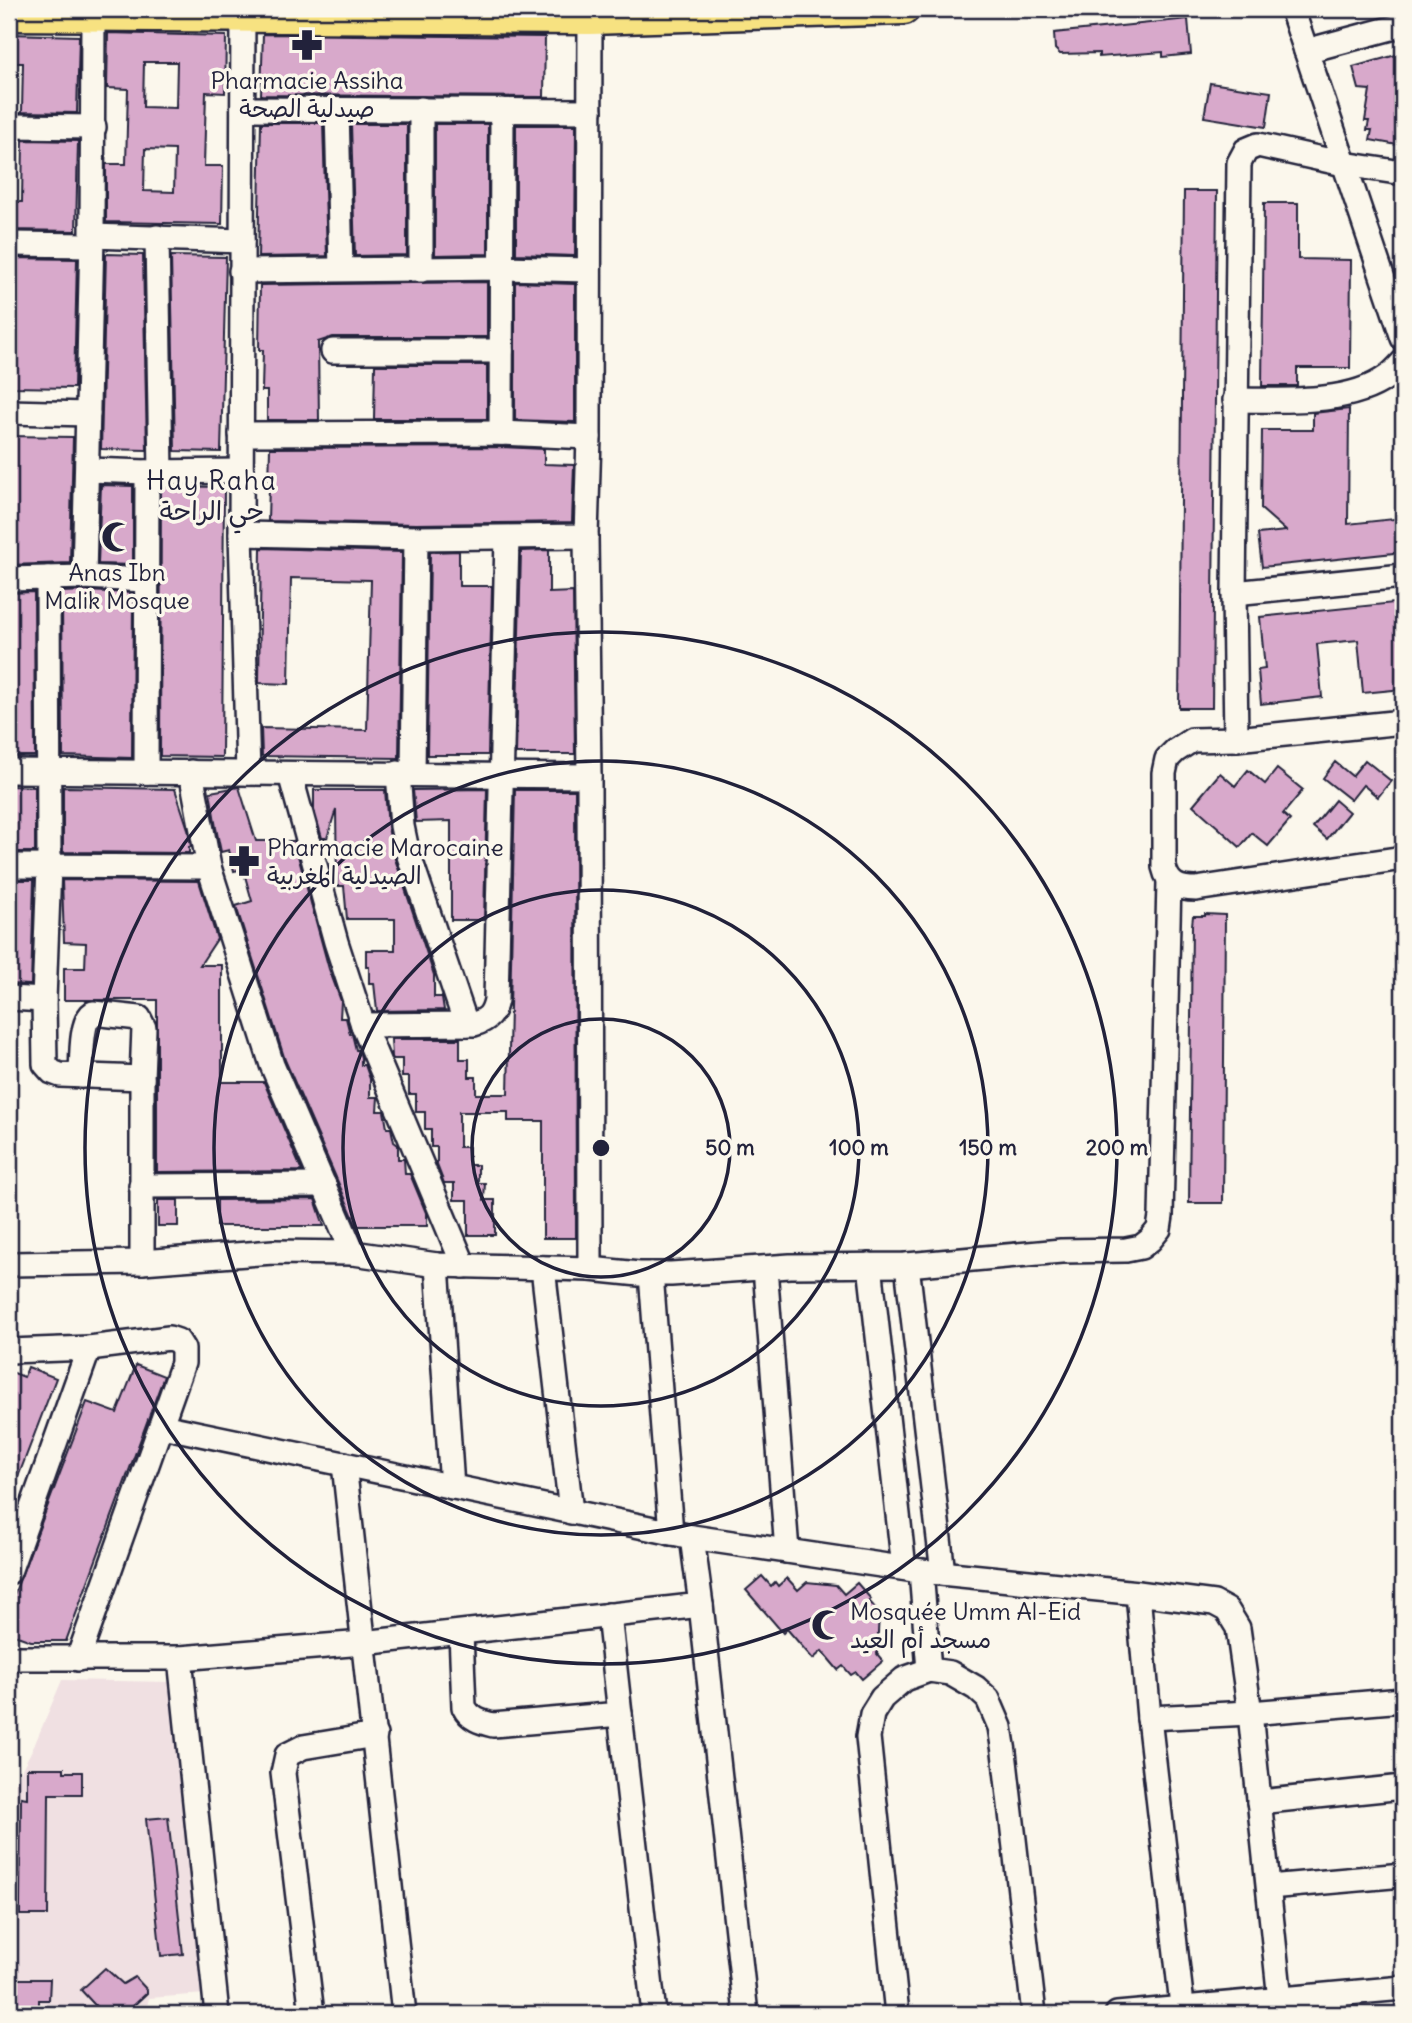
<svg xmlns="http://www.w3.org/2000/svg" width="1412" height="2023" font-family="Delius,'Playpen Sans Arabic',sans-serif">
  <style>
    .built { fill: #f0e0e2 }
    .building { fill: #d8a9cb; stroke: #22223b; stroke-width: 2; fill-rule: evenodd }
    .lines { fill: none; stroke-linecap: round; stroke-linejoin: round }
    .minor-casing { stroke: #22223b; stroke-width: 28 }
    .major-casing { stroke: #22223b; stroke-width: 35 }
    .minor { stroke: #fbf7ec; stroke-width: 23 }
    .major { stroke: #f7e281; stroke-width: 30 }
    .ring { fill: none; stroke: #22223b; stroke-width: 3.5 }
    .labels { text-anchor: middle; dominant-baseline: central; stroke-width: 7; stroke-linejoin: round; paint-order: stroke }
    .poi-label { font-size: 24px; fill: #22223b; stroke: #fbf7ec }
    .neighbourhood-label { font-size: 26px; letter-spacing: 2px; fill: #22223b; stroke: #fbf7ec }
    .centre { fill: #22223b; stroke: #fbf7ec; stroke-width: 3.5 }
    .ring-label { font-size: 21px; text-anchor: middle; font-weight: bold; fill: #22223b; stroke: #fbf7ec; stroke-width: 7; stroke-linejoin: round; paint-order: stroke }
  </style>
  <rect width="100%" height="100%" fill="#fbf7ec"/>
  <filter id="ink" filterUnits="userSpaceOnUse"><feTurbulence type="fractalNoise" baseFrequency=".0143" numOctaves="2"/><feDisplacementMap in="SourceGraphic" scale="14" xChannelSelector="R" yChannelSelector="G"/><feConvolveMatrix kernelMatrix="1 2 1 2 8 2 1 2 1" color-interpolation-filters="sRGB"/></filter>
  <g filter="url(#ink)">
    <!-- built -->
    <path class="built" d="M62 1680 172 1682 205 1994 149 1998 145 2014H9V1794L34 1746Z"/>
    <!-- building -->
    <g class="building">
      <path d="M1188 19 1191 54 1163 57V52L1099 57V53L1060 54 1055 49 1054 33Z"/>
      <path d="M108 33 226 36 225 93 206 92 204 166H223L222 224 106 222V164H126L128 89 107 88ZM144 62H177L176 108 143 107ZM145 149 175 150 174 192 144 191Z"/>
      <path d="M9 34 79 36 77 113 22 112 23 63H9Z"/>
      <path d="M263 34 545 37 544 97 261 95Z"/>
      <path d="M1403 53V146L1370 140 1372 130H1367L1369 121H1365L1370 90 1359 89 1353 67Z"/>
      <path d="M1210 83 1271 92 1266 127 1204 117Z"/>
      <path d="M261 123H323L327 256 258 257Z"/>
      <path d="M351 124H407V255L355 256Z"/>
      <path d="M435 124H488V254L435 255Z"/>
      <path d="M516 125H576L575 256 516 254Z"/>
      <path d="M23 140 78 141 76 231 9 230V202H22Z"/>
      <path d="M1184 191H1217L1212 708H1179Z"/>
      <path d="M1264 203H1298V259L1351 260 1350 368H1297V386H1262Z"/>
      <path d="M106 254 143 255 147 450 101 449Z"/>
      <path d="M171 256 226 257 221 452 175 451Z"/>
      <path d="M9 258 77 259 74 388 9 387Z"/>
      <path d="M487 282V337H333L318 342 319 420H267V391H262L263 350H259L260 285Z"/>
      <path d="M515 282 575 284V422L515 420Z"/>
      <path d="M375 365H487V419H374Z"/>
      <path d="M1349 409 1348 524 1403 518V552L1262 567 1258 534 1286 531 1261 509 1262 430H1313V413Z"/>
      <path d="M9 436 73 437 70 563 9 565Z"/>
      <path d="M501 447 544 449V464L574 465 572 522 416 524 268 521 270 448Z"/>
      <path d="M101 485 133 486V565L98 564Z"/>
      <path d="M161 486 224 487 222 757 160 756Z"/>
      <path d="M261 548 402 552 399 758 262 756 261 728 367 730 371 580 291 578 289 684 259 683Z"/>
      <path d="M549 550V593L573 592 575 754H516L521 551Z"/>
      <path d="M459 551V586H492L488 755H427L430 552Z"/>
      <path d="M84 591 133 593 132 758 63 756 62 592Z"/>
      <path d="M34 592 35 756H9V593Z"/>
      <path d="M1403 602V635H1399L1403 689 1363 693 1358 640 1317 644 1322 697 1261 704 1258 670 1265 669 1260 617Z"/>
      <path d="M1365 760 1391 781 1378 797 1363 785 1351 800 1323 778 1335 762 1352 776Z"/>
      <path d="M1277 769 1303 790 1283 814 1290 820 1268 846 1252 833 1240 847 1193 805 1220 773 1235 786 1248 770 1265 784Z"/>
      <path d="M9 786 35 787V852H9Z"/>
      <path d="M63 787 175 789 188 829 191 847H189V853L63 852Z"/>
      <path d="M239 787 256 841H294L329 969 341 1001 340 1018H346L350 1034H352L356 1050H358L361 1057V1065H365L370 1079V1097H378L377 1111H384L387 1128H391L394 1142 398 1145V1159H404L405 1174H410L427 1215V1226H357L285 1060 236 906 252 901 243 869 234 871 229 850 221 852 216 828 210 792Z"/>
      <path d="M487 789 484 920H451V821L416 822 413 790Z"/>
      <path d="M314 790H385L388 827 393 853 434 975V997H442L444 1010 377 1011 374 983H369V967H366V950H395V919H347L344 886H337L336 809 327 838H322L314 810Z"/>
      <path d="M515 790H575L576 1238H543V1121H508V1112H459V1147H469V1165H478V1183H485L484 1200H495V1235H468V1200H454V1183H444L437 1165V1147H431V1129H425V1112H416V1094H409V1077H402V1059H393L392 1057 391 1039H460V1059H469V1077H476V1094H508Z"/>
      <path d="M1335 800 1349 812 1327 839 1313 827Z"/>
      <path d="M9 880H34L31 985 9 984Z"/>
      <path d="M62 880 199 881 217 939 200 965H222V1082H264L302 1171 157 1172V1000H64V968H85L86 943 64 942Z"/>
      <path d="M1205 914 1225 915 1223 1203H1189L1192 925 1193 916H1205Z"/>
      <path d="M315 1199 324 1226H217V1200Z"/>
      <rect x="158" y="1200" width="20" height="26"/>
      <path d="M136 1365 164 1376 66 1641H31L9 1633V1608L87 1402 117 1413Z"/>
      <path d="M28 1367 56 1378 10 1498 9 1371 24 1377Z"/>
      <path d="M762 1576 771 1586 775 1582 778 1586 787 1578 798 1590 807 1582 836 1585 844 1594 857 1583 871 1599 869 1601 879 1612 877 1654 883 1661 862 1679 856 1672 851 1675 843 1666 838 1670 822 1651 813 1659 787 1629 783 1633 746 1590Z"/>
      <path d="M27 1768H64V1772H82V1794H49L48 1915H20L21 1797 27 1798Z"/>
      <path d="M168 1817 183 1954 161 1956 146 1819Z"/>
      <path d="M105 1968 123 1984 135 1977 147 1990V1993L131 2008V2014H103L81 1990Z"/>
      <path d="M9 1979H50L49 2000H39V2014H17V2000H9Z"/>
    </g>
    <g class="lines">
      <defs>
        <g id="minor">
          <path d="M243 9 241 534 248 773"/>
          <path d="M1292 9 1403 338"/>
          <path d="M1306 51 1403 25"/>
          <path d="M243 109 590 111"/>
          <path d="M421 109V270"/>
          <path d="M337 110 341 269"/>
          <path d="M9 126 94 127"/>
          <path d="M92 236 242 241"/>
          <path d="M157 237 161 472"/>
          <path d="M9 244 92 245"/>
          <path d="M241 271 503 268 588 270"/>
          <path d="M333 351H501"/>
          <path d="M1235 400C1281 400 1349 405 1387 377 1393 373 1398 367 1403 362"/>
          <path d="M9 412 88 414"/>
          <path d="M501 433 502 110"/>
          <path d="M241 434 501 433 589 437"/>
          <path d="M88 470 147 472 242 471"/>
          <path d="M241 534 416 538 586 536"/>
          <path d="M84 577 92 236 93 16"/>
          <path d="M48 578 49 866 44 1000 45 1064 52 1072 60 1075 142 1078"/>
          <path d="M9 579 84 577 145 580"/>
          <path d="M1234 593 1403 576"/>
          <path d="M1403 722 1236 739 1192 740 1175 751 1167 759 1164 773V867C1168 885 1179 889 1196 889L1403 858"/>
          <path d="M1236 739 1234 593 1239 163 1246 150 1258 145 1344 164 1403 173"/>
          <path d="M9 771 589 776"/>
          <path d="M146 772 147 472"/>
          <path d="M191 772 209 867 272 1065 353 1253"/>
          <path d="M398 773 402 826 407 850 466 1024"/>
          <path d="M413 773 416 538"/>
          <path d="M290 774 336 942 363 1025 464 1266"/>
          <path d="M9 866 209 867"/>
          <path d="M9 998 44 1000"/>
          <path d="M363 1025 474 1024C488 1020 493 1014 496 1000L507 538"/>
          <path d="M141 1186 324 1185"/>
          <path d="M142 1262 273 1252 353 1253 437 1265 590 1269 589 776 586 536 589 437 590 9"/>
          <path d="M9 1264 142 1262V1078L144 1028 139 1018 93 1013C80 1021 82 1061 81 1076"/>
          <path d="M437 1265 452 1487"/>
          <path d="M870 1265 904 1568"/>
          <path d="M907 1265 943 1573"/>
          <path d="M543 1268 571 1512"/>
          <path d="M765 1268 787 1551"/>
          <path d="M590 1269 639 1274H671L790 1266 907 1265 1061 1251 1126 1250 1141 1247 1150 1240 1159 1229 1161 1216 1169 881"/>
          <path d="M651 1274 671 1533"/>
          <path d="M9 1351 89 1348 169 1338 178 1341 183 1349V1363L78 1659"/>
          <path d="M162 1426 692 1537 921 1571 1138 1593 1214 1603 1227 1610 1238 1628 1250 1713 1280 2000"/>
          <path d="M344 1464 404 2014"/>
          <path d="M921 1571 929 1670"/>
          <path d="M9 1572 89 1348"/>
          <path d="M1138 1593 1149 1718 1183 2014"/>
          <path d="M701 1605 746 2014"/>
          <path d="M461 1633 464 1707C470 1719 481 1722 493 1725L620 1714 609 1615"/>
          <path d="M9 1658H180L363 1643 701 1605 692 1537"/>
          <path d="M180 1658 217 2014"/>
          <path d="M620 1714 654 2014"/>
          <path d="M1149 1718 1250 1713 1403 1700"/>
          <path d="M1259 1802 1403 1787"/>
          <path d="M1269 1887 1403 1875"/>
          <path d="M312 2014 283 1773 287 1755 303 1747 375 1735"/>
          <path d="M897 2014 868 1737 872 1714 882 1698 904 1679 929 1670 950 1673 976 1688 988 1699 1000 1727 1004 1752 1034 2014"/>
          <path d="M1117 2014 1403 1988"/>
        </g>
        <path id="major" d="M9 15 590 19 904 9"/>
      </defs>
      <!-- minor casing -->
      <use href="#minor" class="minor-casing"/>
      <!-- major casing -->
      <use href="#major" class="major-casing"/>
      <!-- minor -->
      <use href="#minor" class="minor"/>
      <!-- major -->
      <use href="#major" class="major"/>
    </g>
  </g>
  <!-- distance rings -->
  <g class="ring">
    <circle cx="601" cy="1148" r="129"/>
    <circle cx="601" cy="1148" r="258"/>
    <circle cx="601" cy="1148" r="387"/>
    <circle cx="601" cy="1148" r="516"/>
  </g>
  <!-- icons -->
  <defs>
    <symbol id="pharmacy-bare" viewBox="-9 -9 18 18"><path d="M-2-6h4v4h4v4h-4v4h-4v-4h-4v-4h4Z" fill="#22223b" stroke="#fbf7ec" stroke-width="2.5" paint-order="stroke"/></symbol>
    <symbol id="mosque-bare" viewBox="-9 -9 18 18"><path d="M3.5-4.9A6 6 0 1 0 3.5 4.9A5 5 0 1 1 3.5-4.9Z" fill="#22223b" stroke="#fbf7ec" stroke-width="2.5" paint-order="stroke"/></symbol>
  </defs>
  <g fill-rule="evenodd">
    <use href="#pharmacy-bare" x="285" y="23" width="44" height="44"/>
    <use href="#mosque-bare" x="95" y="515" width="44" height="44"/>
    <use href="#pharmacy-bare" x="222" y="839" width="44" height="44"/>
    <use href="#mosque-bare" x="805" y="1603" width="44" height="44"/>
  </g>
  <g class="labels">
    <!-- poi labels -->
    <g class="poi-label">
      <text x="307" y="80">Pharmacie Assiha<tspan x="307" dy="28">صيدلية الصحة</tspan></text>
      <text x="117" y="572">Anas Ibn<tspan x="117" dy="28">Malik Mosque</tspan></text>
      <text x="267" y="847" text-anchor="start">Pharmacie Marocaine<tspan x="267" dy="28">الصيدلية المغربية</tspan></text>
      <text x="850" y="1611" text-anchor="start">Mosquée Umm Al-Eid<tspan x="850" dy="28">مسجد أم العيد</tspan></text>
    </g>
    <!-- neighbourhood labels -->
    <g class="neighbourhood-label">
      <text x="212" y="480">Hay Raha<tspan x="212" dy="30">حي الراحة</tspan></text>
    </g>
  </g>
  <circle cx="601" cy="1148" r="10" class="centre"/>
  <g class="ring-label">
    <text x="730" y="1155">50 m</text>
    <text x="859" y="1155">100 m</text>
    <text x="988" y="1155">150 m</text>
    <text x="1117" y="1155">200 m</text>
  </g>
  <!-- margin -->
  <rect width="1412" height="2023" fill="none" stroke="#fbf7ec" stroke-width="35"/>
  <rect x="18" y="18" width="1377" height="1988" fill="none" stroke="#22223b" stroke-width="2.5" filter="url(#ink)"/>
</svg>
